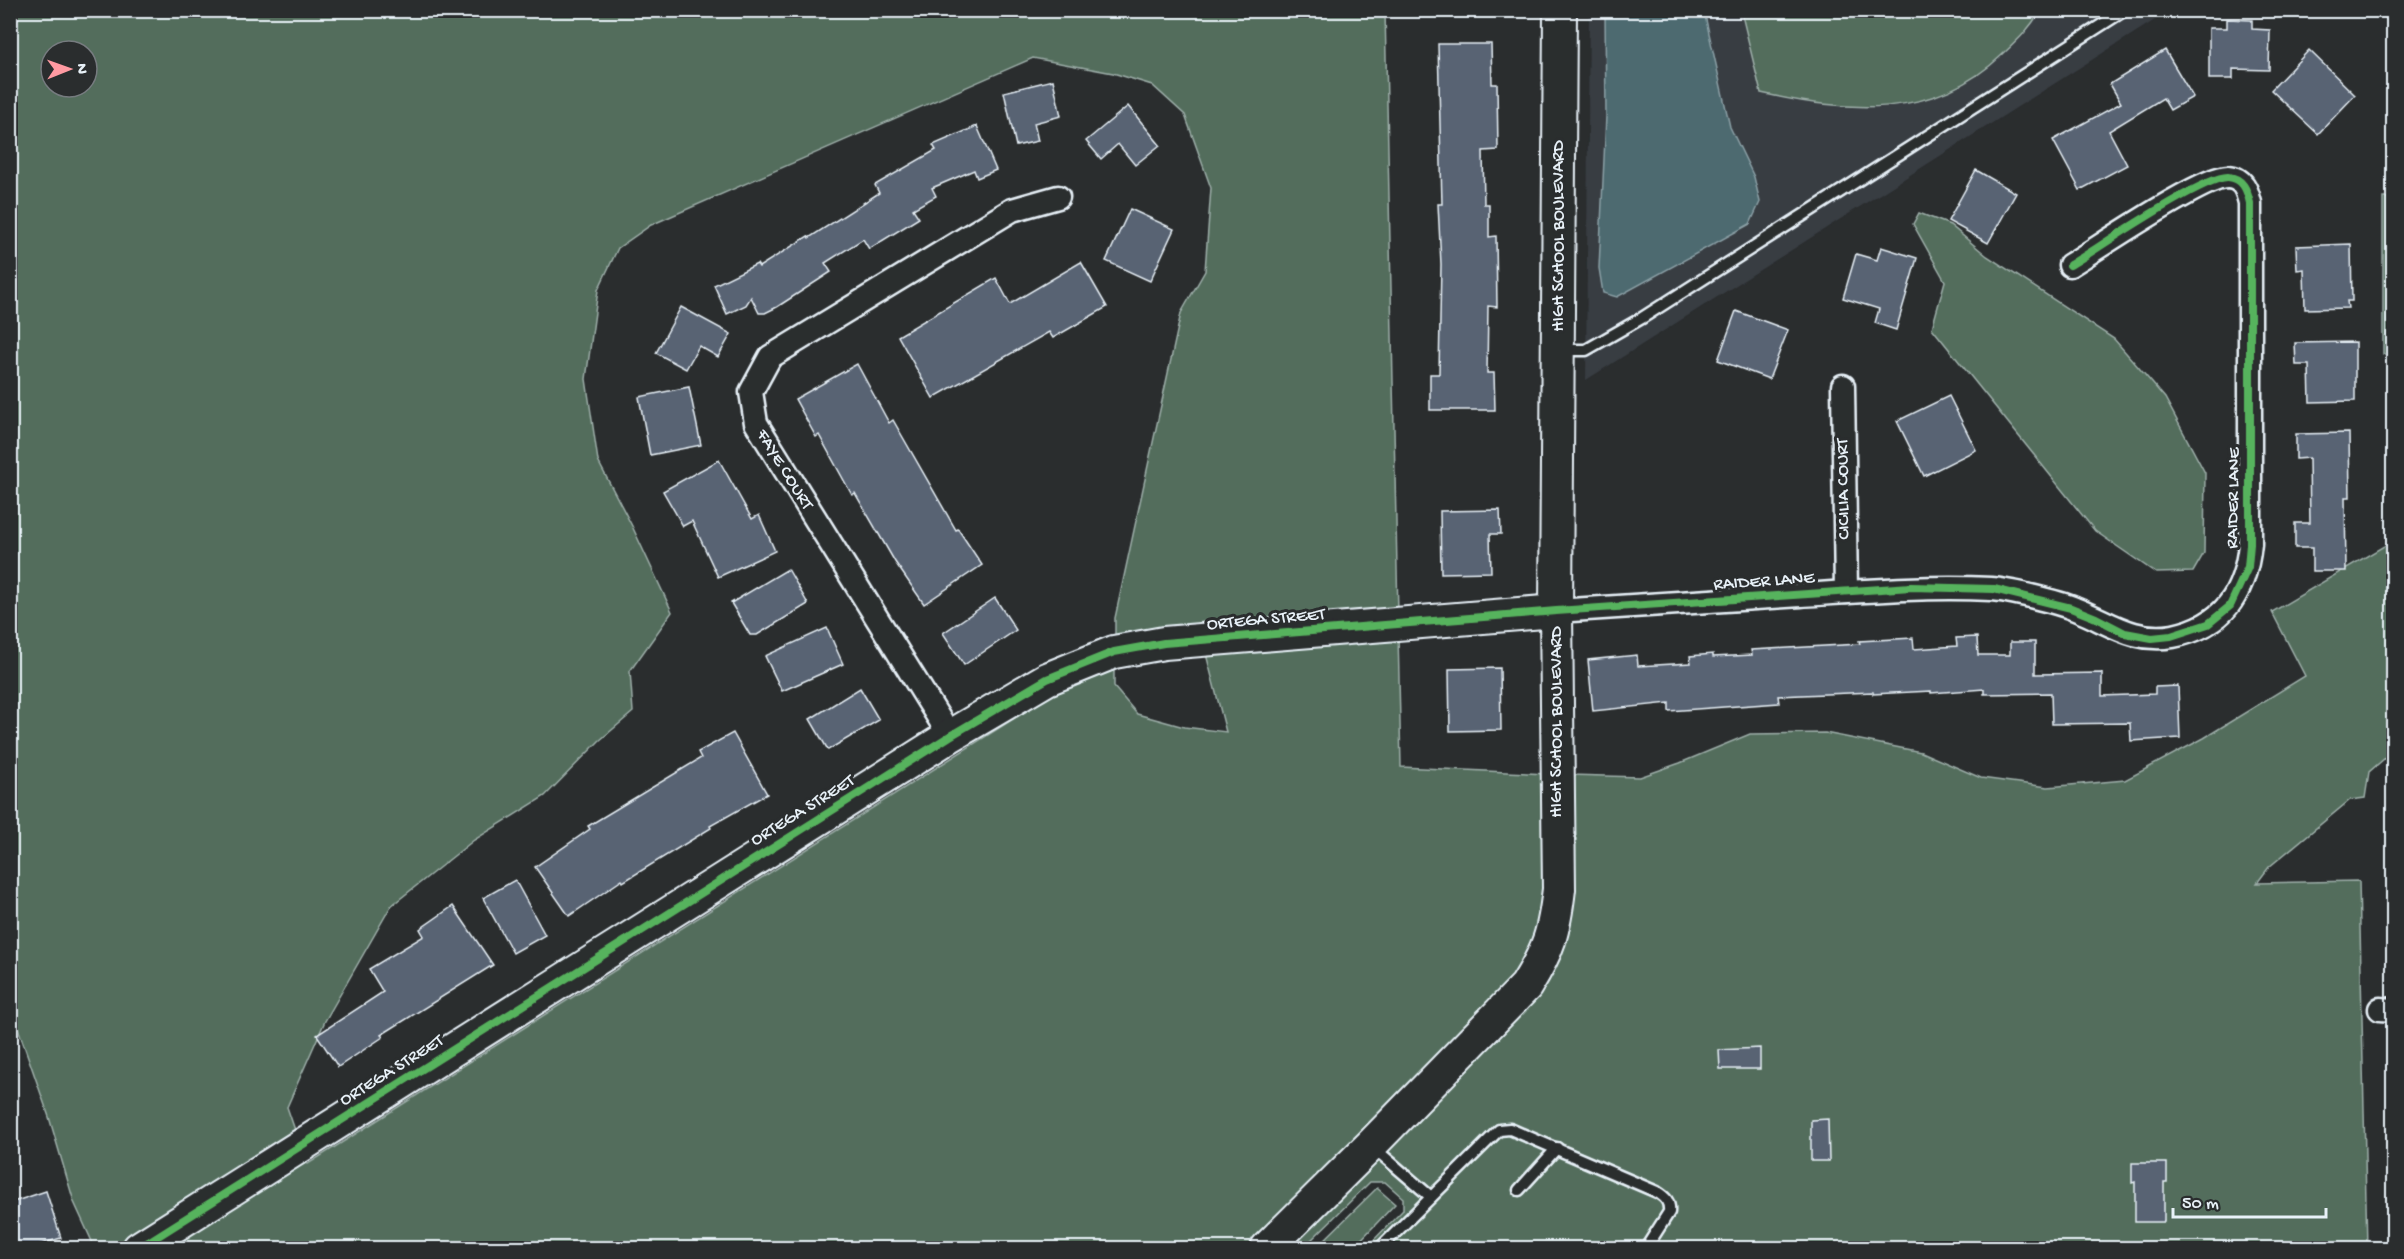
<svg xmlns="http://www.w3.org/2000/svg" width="2404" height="1259" font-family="'Gochi Hand',sans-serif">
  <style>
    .built { fill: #383d43 }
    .green { fill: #536d5c; stroke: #9eafaa; stroke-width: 1.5; fill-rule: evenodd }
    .water { fill: #4d6a70; stroke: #8ba0a6; stroke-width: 1.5 }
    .building { fill: #596373; stroke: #e8f1f8; stroke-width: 1.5 }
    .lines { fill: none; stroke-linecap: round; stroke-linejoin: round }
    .lane-casing { stroke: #e8f1f8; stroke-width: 15 }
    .street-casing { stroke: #e8f1f8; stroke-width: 27 }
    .secondary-casing { stroke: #e8f1f8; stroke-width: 36 }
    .lane { stroke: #2a2d2e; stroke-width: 10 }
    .street { stroke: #2a2d2e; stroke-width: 22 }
    .secondary { stroke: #2a2d2e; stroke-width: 32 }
    .cycleway-casing { stroke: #2a2d2e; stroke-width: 11 }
    .cycleway { stroke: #56b35d; stroke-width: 8 }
    .labels { text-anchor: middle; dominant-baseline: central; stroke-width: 6; stroke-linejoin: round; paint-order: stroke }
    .street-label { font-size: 18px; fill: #e8f1f8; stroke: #2a2d2e }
  </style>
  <rect width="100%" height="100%" fill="#2a2d2e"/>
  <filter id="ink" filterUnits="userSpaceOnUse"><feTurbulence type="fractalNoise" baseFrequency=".0167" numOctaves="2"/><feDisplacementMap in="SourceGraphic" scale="12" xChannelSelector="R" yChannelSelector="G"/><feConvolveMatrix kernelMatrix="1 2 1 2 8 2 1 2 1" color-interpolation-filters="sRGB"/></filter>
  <g filter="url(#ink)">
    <!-- built -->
    <path class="built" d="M1589 11H2169L1586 380Z"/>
    <!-- green -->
    <g class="green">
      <path d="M10 11H1385L1398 614 1115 641V618L1181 313 1205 271 1211 188 1185 115 1152 85 1113 73 1033 58 651 225 618 248 598 290 586 379 598 461 632 526 672 612 630 671 633 712 599 741 545 796 474 840 391 906 325 1021 287 1107 297 1136 119 1248H95L74 1202 49 1117 11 1008ZM51 51H87V87H51Z"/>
      <path d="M1741 11V10L2040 11C2029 30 2018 40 2002 55 1933 121 1847 112 1761 93Z"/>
      <rect x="2383" y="198" width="10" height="156"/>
      <path d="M1919 213 1950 225 1987 256 2114 339 2165 398 2205 473 2204 553 2193 572 2156 573 2095 531 1932 328 1945 281 1913 224Z"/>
      <path d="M2384 546H2393V751L2369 772 2365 798 2350 800 2269 867 2257 883 2359 881 2367 1248H1366L1403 1210V1198L1385 1182H1370L1303 1248H1283L1536 991 1570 775 1640 777 1680 763 1750 734 1825 733 1921 752 1981 778 2048 787 2125 780 2204 738 2305 676 2272 612Z"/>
      <path d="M1398 634 1401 767 1546 774 1544 921 1516 980 1362 1139 1251 1248H160L304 1157 308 1164 1080 677 1114 663V687L1137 714 1184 727 1226 732 1205 650Z"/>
      <path d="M1377 1188 1395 1204 1353 1248H1316Z"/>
    </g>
    <!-- water -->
    <path class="water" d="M1605 11H1704L1730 127 1754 177 1760 202 1750 224 1617 297 1603 293 1599 268 1606 116Z"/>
    <!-- building -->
    <g class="building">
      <path d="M2227 19 2252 20V29L2270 30 2269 70 2233 69V79H2209V28H2227Z"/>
      <path d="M1438 44H1491L1492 84H1497L1498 150 1483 151 1484 204H1489V237L1496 236 1497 307 1488 306 1487 373H1494L1495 410H1430V374H1439L1441 264 1438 204H1442Z"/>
      <path d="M2165 50 2193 97 2170 110 2163 98 2109 131 2127 165 2080 190 2053 140 2121 103 2110 84Z"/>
      <path d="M2309 50 2355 95 2318 134 2271 90Z"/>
      <path d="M1053 80 1061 116 1034 123 1038 141 1016 146 1004 92Z"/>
      <path d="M1128 106 1160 145 1135 165 1118 144 1101 159 1086 141Z"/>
      <path d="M977 126 996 170 977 178 974 170 932 188 936 196 913 209 919 218 869 249 863 239 825 263 831 272 777 307 765 313H759L751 297 746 305 727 314 714 285 757 264 759 267 808 236 809 238 879 193 875 185 936 150 933 145Z"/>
      <path d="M1976 170 2016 193 1988 243 1948 221Z"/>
      <path d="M1130 209 1174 229 1150 281 1106 261Z"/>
      <path d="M2351 244 2352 301H2347L2348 308 2305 309 2304 269 2297 270 2296 246Z"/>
      <path d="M1881 247 1917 258 1896 330 1875 323 1879 309 1843 298 1856 254 1877 260Z"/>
      <path d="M1081 262 1107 307 1053 338 1049 332 933 398 898 336 996 278 1010 304Z"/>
      <path d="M681 307 731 334 718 357 699 346 686 369 656 353Z"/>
      <path d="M1736 311 1788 330 1769 379 1718 360Z"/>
      <path d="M2355 342V401L2310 402 2309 365H2296L2295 343Z"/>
      <path d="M857 364 889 423 893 420 956 530 958 529 982 565 924 604 895 562 855 493 852 495 819 435 816 437 795 399Z"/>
      <path d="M689 387 701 445 650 455 639 397Z"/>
      <path d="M1949 396 1976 450 1924 476 1897 421Z"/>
      <path d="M2349 433 2350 497H2345L2346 571H2312V548H2295V523H2310L2309 458 2296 459V434Z"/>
      <path d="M719 460 752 519 759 515 775 551 718 577 692 521 683 526 663 491Z"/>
      <path d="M1500 510 1501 534H1490L1491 572 1441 573 1440 511Z"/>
      <path d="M788 569 808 604 757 635H750L731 603Z"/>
      <path d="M995 598 1016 630 964 665 943 633Z"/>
      <path d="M827 628 843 664 782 691 765 656Z"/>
      <path d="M1977 637 1978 655H2010V642H2035V674L2102 673V696L2155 694V687L2178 686 2180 738 2131 741 2130 723 2052 724 2051 693 1984 694V689L1931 693V691L1873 694V692L1778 696 1779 703 1669 711V703L1593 711 1588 660 1637 655 1638 666 1691 663 1690 656 1713 654V657L1752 655 1751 650 1860 644 1859 641 1913 638 1914 649 1957 646 1956 638Z"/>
      <path d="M1500 668 1501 730 1450 731 1449 669Z"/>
      <path d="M860 688 879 720 828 750 810 719Z"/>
      <path d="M733 733 767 794 710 826 711 828 623 882 622 880 569 916 535 867 590 829 588 826 701 758 698 752Z"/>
      <path d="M515 880 545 935 513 953 483 898Z"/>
      <path d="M453 906 493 965 381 1035 383 1037 338 1067 317 1035 383 992 369 969 424 936 420 929Z"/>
      <path d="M1760 1048V1069H1720L1719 1050Z"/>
      <path d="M1828 1119 1829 1161H1811V1120Z"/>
      <path d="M2132 1163H2167V1182H2164V1222H2135V1182L2132 1183Z"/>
      <path d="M46 1191 61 1238 28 1248H10V1203Z"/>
    </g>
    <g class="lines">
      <defs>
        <g id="lane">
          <path d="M1562 350H1586L1642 318 2125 10"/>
          <path d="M1374 1148 1431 1197"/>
          <path d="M1519 1190 1557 1148"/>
          <path d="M1380 1248 1499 1130 1510 1129 1657 1192C1665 1197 1670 1201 1669 1212L1646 1248"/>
        </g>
        <g id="street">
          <path d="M1843 386 1846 592"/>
          <path d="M1556 611C1638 606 1719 600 1801 595 1864 591 1927 586 1991 589 2009 590 2058 602 2075 609 2109 622 2134 643 2173 636 2224 626 2245 593 2250 544V203C2247 190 2243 178 2228 177 2203 176 2097 249 2070 265"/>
          <path d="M950 736 756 423 751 392 770 357 1012 210 1058 197"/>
          <path d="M2380 1009 2394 1010"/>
        </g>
        <g id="secondary">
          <path d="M139 1248 950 736 1047 679 1114 652 1164 643 1556 611"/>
          <path d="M1267 1248 1371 1145 1526 986C1549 949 1554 932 1559 889L1556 611 1560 10"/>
        </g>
      </defs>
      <!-- lane casing -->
      <use href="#lane" class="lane-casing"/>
      <!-- street casing -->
      <use href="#street" class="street-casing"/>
      <!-- secondary casing -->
      <use href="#secondary" class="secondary-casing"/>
      <!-- lane -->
      <use href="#lane" class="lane"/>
      <!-- street -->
      <use href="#street" class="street"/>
      <!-- secondary -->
      <use href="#secondary" class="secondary"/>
      <defs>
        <path id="cycleway" d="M139 1248 950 736 1047 679 1114 652 1164 643 1556 611 1911 587 1994 589 2071 608 2096 618 2125 633 2152 638 2171 636 2208 624 2230 606 2248 567 2250 544V203C2247 190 2243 178 2228 177 2203 176 2097 249 2070 265"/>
      </defs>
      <!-- cycleway casing -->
      <use href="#cycleway" class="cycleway-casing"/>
      <!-- cycleway -->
      <use href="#cycleway" class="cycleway"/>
    </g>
  </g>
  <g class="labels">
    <!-- street labels -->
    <g class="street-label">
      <text transform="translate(1559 236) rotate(-90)">HIGH SCHOOL BOULEVARD</text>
      <text transform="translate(784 470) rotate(58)">FAYE COURT</text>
      <text transform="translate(1844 489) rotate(-91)">CICILIA COURT</text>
      <text transform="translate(2234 498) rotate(-89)">RAIDER LANE</text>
      <text transform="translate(1764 582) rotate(-4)">RAIDER LANE</text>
      <text transform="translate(1266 620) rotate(-5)">ORTEGA STREET</text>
      <text transform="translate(1557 722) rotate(-90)">HIGH SCHOOL BOULEVARD</text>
      <text transform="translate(803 811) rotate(-32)">ORTEGA STREET</text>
      <text transform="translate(392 1071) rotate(-32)">ORTEGA STREET</text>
    </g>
  </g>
  <!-- margin -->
  <rect width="2404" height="1259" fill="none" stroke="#2a2d2e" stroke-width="36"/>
  <rect x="18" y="18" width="2368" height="1223" fill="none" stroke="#e8f1f8" stroke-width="2" filter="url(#ink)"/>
  <!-- north arrow -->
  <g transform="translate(69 69) rotate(89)"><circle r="28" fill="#2a2d2e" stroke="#767b7f" stroke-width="1.5"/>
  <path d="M0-4.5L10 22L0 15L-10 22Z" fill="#ff9aa2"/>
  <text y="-9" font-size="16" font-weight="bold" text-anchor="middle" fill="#e8f1f8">N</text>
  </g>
  <!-- scale -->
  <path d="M2173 1208v9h153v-9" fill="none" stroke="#e8f1f8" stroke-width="3"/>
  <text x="2182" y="1208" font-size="18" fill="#e8f1f8" stroke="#2a2d2e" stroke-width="4.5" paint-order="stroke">50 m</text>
</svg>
